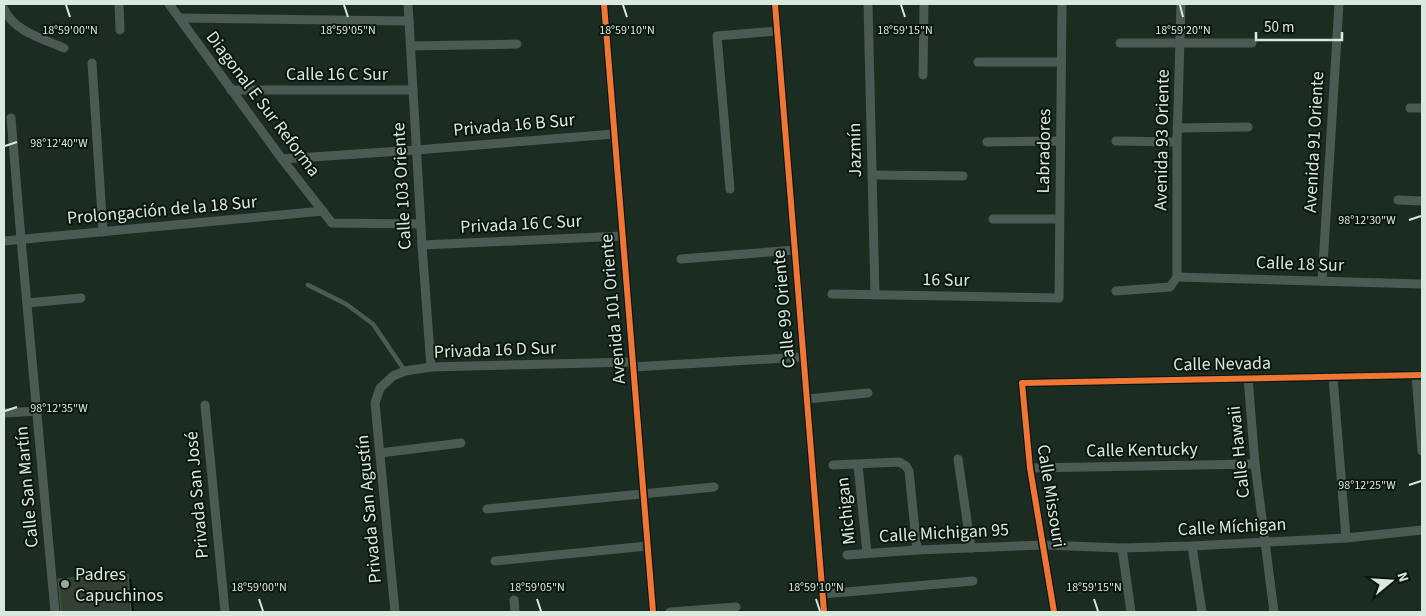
<svg xmlns="http://www.w3.org/2000/svg" width="1426" height="616" font-family="'Source Sans 3',sans-serif">
  <style>
    .building { fill: #364132; stroke: #4c564a; filter: url(#shadow) }
    .lines { fill: none; stroke-linecap: round; stroke-linejoin: round }
    .service { stroke: #4c5a56; stroke-width: 4.5 }
    .minor { stroke: #4c5a56; stroke-width: 9 }
    .cycleway-casing { stroke: #0a160e; stroke-width: 9 }
    .cycleway { stroke: #f07635; stroke-width: 6 }
    .ticks { fill: none; stroke: #d9e9dd; stroke-width: 2 }
    .poi-dot { fill: #96a79b; stroke: #0a160e; stroke-width: 2 }
    .labels { text-anchor: middle; dominant-baseline: central; stroke-width: 4; stroke-linejoin: round; paint-order: stroke }
    .street-label { font-size: 18px; fill: #d9e9dd; stroke: #0a160e }
    .poi-label { font-size: 18px; fill: #d9e9dd; stroke: #0a160e; text-anchor: start }
    .ticks-label { font-size: 12px; text-anchor: middle; fill: #d9e9dd; stroke: #0a160e; stroke-width: 4; stroke-linejoin: round; paint-order: stroke }
  </style>
  <defs>
    <filter id="shadow"><feDropShadow dx="3" dy="5.5" stdDeviation="0" flood-color="#0009"/></filter>
  </defs>
  <rect width="100%" height="100%" fill="#1b2c21"/>
  <!-- building -->
  <path class="building" d="M128 574 131 612H61L58 579Z"/>
  <g class="lines">
    <!-- service -->
    <path class="service" d="M308 285 346 304 373 324 405 371"/>
    <!-- minor -->
    <g class="minor">
      <path d="M119 4 120 30"/>
      <path d="M169 4 282 159 332 223 420 224"/>
      <path d="M408 4 422 245 431 367"/>
      <path d="M604 4 653 612"/>
      <path d="M775 4 824 612"/>
      <path d="M868 4 875 295"/>
      <path d="M4 9C13 31 44 39 64 48"/>
      <path d="M179 18 409 21"/>
      <path d="M1120 43H1252"/>
      <path d="M411 46 517 44"/>
      <path d="M978 62H1061"/>
      <path d="M92 63 103 232"/>
      <path d="M923 75 924 4"/>
      <path d="M231 90H413"/>
      <path d="M1410 108H1422"/>
      <path d="M11 118 21 239 55 612"/>
      <path d="M1177 128 1248 127"/>
      <path d="M1116 141 1177 142"/>
      <path d="M987 142 1060 141"/>
      <path d="M282 159 416 150 614 134"/>
      <path d="M872 175 963 176"/>
      <path d="M730 189 717 36 777 31"/>
      <path d="M1398 200 1422 201"/>
      <path d="M993 219H1059"/>
      <path d="M4 241 323 211"/>
      <path d="M422 245 622 236"/>
      <path d="M681 259 794 250"/>
      <path d="M1177 277V142L1181 4"/>
      <path d="M1177 277 1422 284"/>
      <path d="M1322 281 1339 4"/>
      <path d="M1116 291 1170 287 1177 277"/>
      <path d="M832 294 1059 298 1062 4"/>
      <path d="M27 303 81 298"/>
      <path d="M633 367 803 357"/>
      <path d="M1416 375 1422 451"/>
      <path d="M1333 377 1346 538"/>
      <path d="M1248 378 1255 464 1274 612"/>
      <path d="M807 399 868 393"/>
      <path d="M205 405 225 612"/>
      <path d="M4 413 37 411"/>
      <path d="M380 453 461 443"/>
      <path d="M958 459 971 548"/>
      <path d="M833 465 899 462 906 466 909 471 917 550"/>
      <path d="M858 465 867 553"/>
      <path d="M1030 468 1255 464"/>
      <path d="M487 509 714 487"/>
      <path d="M1192 546 1202 612"/>
      <path d="M1122 548 1131 612"/>
      <path d="M847 555 917 550 1044 545 1122 548 1192 546 1346 538 1422 530"/>
      <path d="M495 561 647 546"/>
      <path d="M823 594 973 581"/>
      <path d="M514 600 515 612"/>
      <path d="M395 612 375 403 380 388 393 376 405 371 431 367 633 362"/>
      <path d="M670 612 736 607"/>
      <path d="M1054 612 1030 468 1022 383 1422 375"/>
    </g>
    <defs>
      <g id="cycleway">
        <path d="M604 4 653 612"/>
        <path d="M775 4 824 612"/>
        <path d="M1054 612 1030 468 1022 383 1422 375"/>
      </g>
    </defs>
    <!-- cycleway casing -->
    <use href="#cycleway" class="cycleway-casing"/>
    <!-- cycleway -->
    <use href="#cycleway" class="cycleway"/>
  </g>
  <!-- ticks -->
  <path class="ticks" d="M66 5 70 17M344 5 348 17M623 5 627 17M901 5 905 17M1180 5 1183 17M5 146 17 142M1409 220 1421 216M5 411 17 407M1409 485 1421 481M259 599 263 611M537 599 541 611M816 599 820 611M1094 599 1098 611"/>
  <!-- markers -->
  <circle class="poi-dot" cx="65" cy="584" r="5"/>
  <g class="labels">
    <!-- street labels -->
    <g class="street-label">
      <text x="337" y="74">Calle 16 C Sur</text>
      <text transform="translate(263 104) rotate(53)">Diagonal E Sur Reforma</text>
      <text transform="translate(514 125) rotate(-5)">Privada 16 B Sur</text>
      <text transform="translate(1162 140) rotate(-89)">Avenida 93 Oriente</text>
      <text transform="translate(1314 142) rotate(-87)">Avenida 91 Oriente</text>
      <text transform="translate(855 150) rotate(-91)">Jazmín</text>
      <text transform="translate(1044 151) rotate(-89)">Labradores</text>
      <text transform="translate(402 186) rotate(-93)">Calle 103 Oriente</text>
      <text transform="translate(162 210) rotate(-5)">Prolongación de la 18 Sur</text>
      <text transform="translate(521 224) rotate(-3)">Privada 16 C Sur</text>
      <text transform="translate(1300 264) rotate(2)">Calle 18 Sur</text>
      <text transform="translate(946 280) rotate(1)">16 Sur</text>
      <text transform="translate(613 309) rotate(-95)">Avenida 101 Oriente</text>
      <text transform="translate(784 309) rotate(-95)">Calle 99 Oriente</text>
      <text transform="translate(495 350) rotate(-2)">Privada 16 D Sur</text>
      <text transform="translate(1222 364) rotate(-1)">Calle Nevada</text>
      <text transform="translate(1142 450) rotate(-1)">Calle Kentucky</text>
      <text transform="translate(1239 452) rotate(-96)">Calle Hawaii</text>
      <text transform="translate(27 487) rotate(-95)">Calle San Martín</text>
      <text transform="translate(197 495) rotate(-95)">Privada San José</text>
      <text transform="translate(1051 496) rotate(81)">Calle Missouri</text>
      <text transform="translate(369 509) rotate(-95)">Privada San Agustín</text>
      <text transform="translate(846 511) rotate(-96)">Michigan</text>
      <text transform="translate(1232 527) rotate(-3)">Calle Míchigan</text>
      <text transform="translate(944 533) rotate(-3)">Calle Michigan 95</text>
    </g>
    <!-- poi labels -->
    <g class="poi-label">
      <text x="75" y="574">Padres<tspan x="75" dy="21">Capuchinos</tspan></text>
    </g>
  </g>
  <g class="ticks-label">
    <text x="70" y="34">18°59'00"N</text>
    <text x="348" y="34">18°59'05"N</text>
    <text x="627" y="34">18°59'10"N</text>
    <text x="905" y="34">18°59'15"N</text>
    <text x="1183" y="34">18°59'20"N</text>
    <text x="59" y="147">98°12'40"W</text>
    <text x="1367" y="224">98°12'30"W</text>
    <text x="59" y="412">98°12'35"W</text>
    <text x="1367" y="489">98°12'25"W</text>
    <text x="259" y="591">18°59'00"N</text>
    <text x="537" y="591">18°59'05"N</text>
    <text x="816" y="591">18°59'10"N</text>
    <text x="1094" y="591">18°59'15"N</text>
  </g>
  <!-- border -->
  <rect width="1426" height="616" fill="none" stroke="#d9e9dd" stroke-width="10"/>
  <!-- north arrow -->
  <g transform="translate(1391 581) rotate(72)" stroke="#0a160e" stroke-width="4" paint-order="stroke">
  <path d="M0-4L9 19L0 12L-9 19Z" fill="#d9e9dd"/>
  <text y="-8" font-size="14" font-weight="bold" text-anchor="middle" fill="#d9e9dd">N</text>
  </g>
  <!-- scale -->
  <path d="M1256 32v8h86v-8" fill="none" stroke="#d9e9dd" stroke-width="2.5"/>
  <text x="1264" y="32" font-size="15" fill="#d9e9dd" stroke="#0a160e" stroke-width="4" paint-order="stroke">50 m</text>
</svg>
